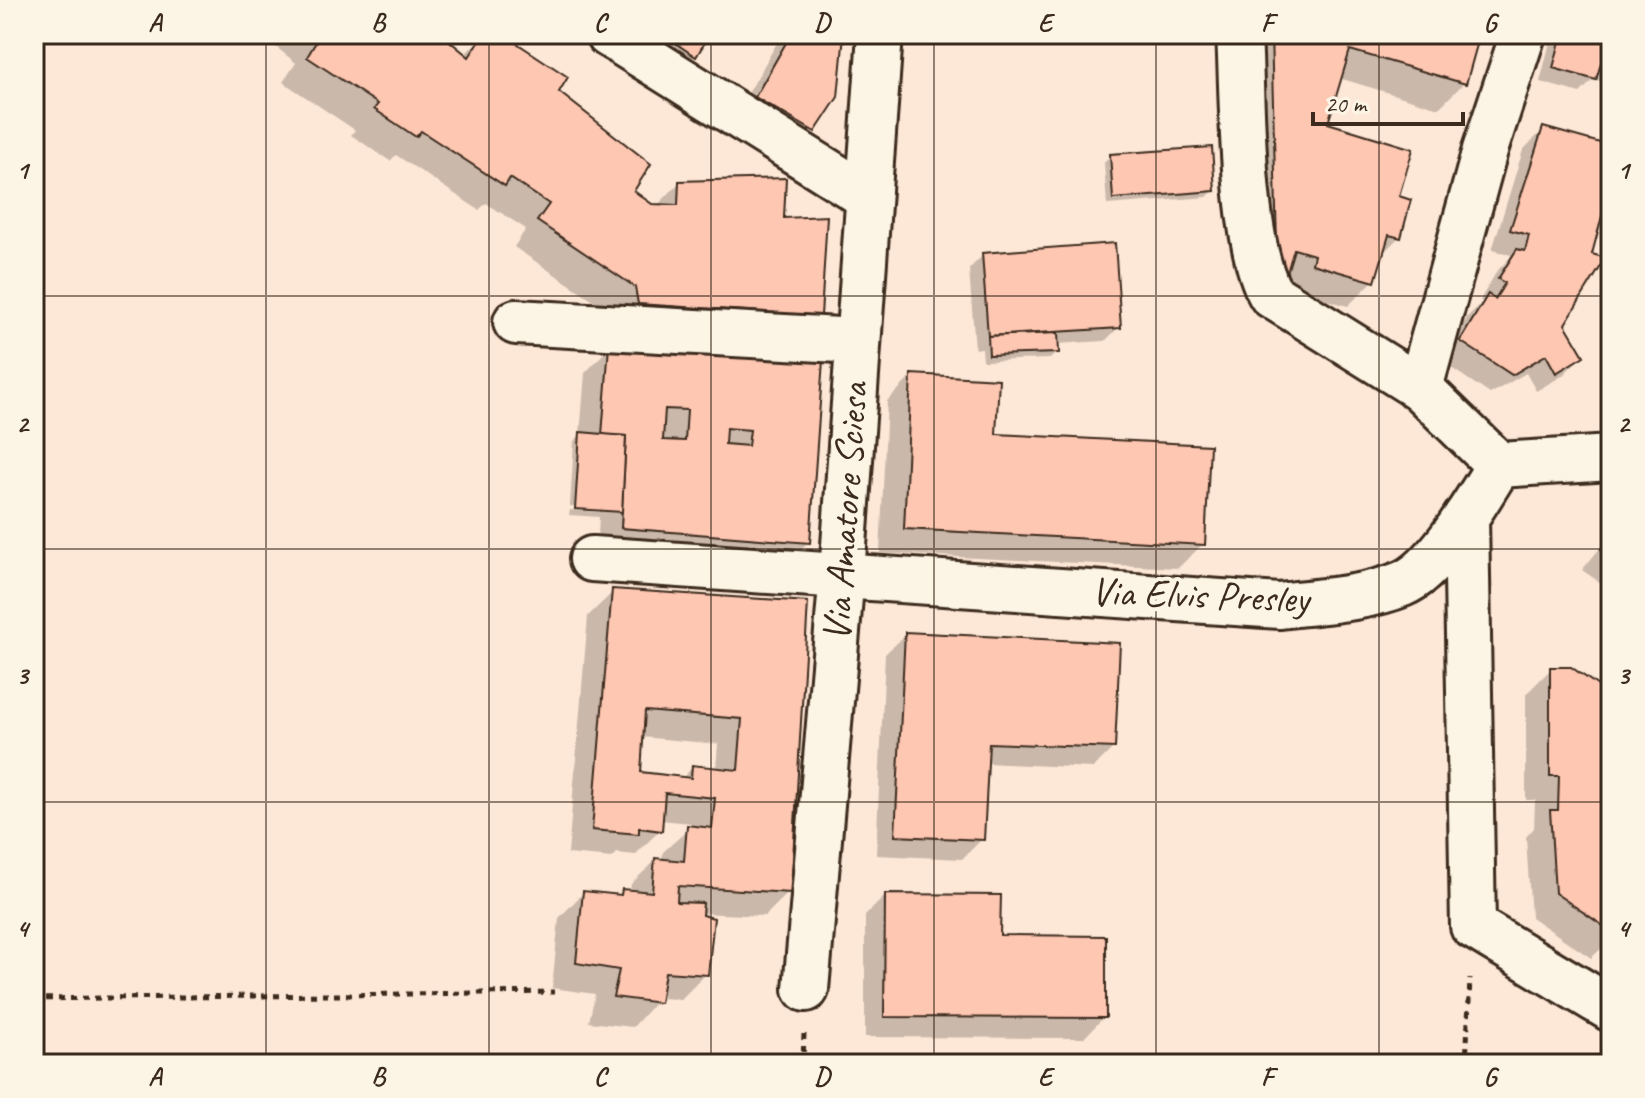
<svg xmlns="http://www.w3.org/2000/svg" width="1645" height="1098" font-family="Caveat,sans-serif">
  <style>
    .shadow { fill: #0003; fill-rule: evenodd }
    .building { fill: #fec7b2; stroke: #3b2a1e; stroke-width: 2; fill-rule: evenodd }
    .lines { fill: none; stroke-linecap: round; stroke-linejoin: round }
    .minor-casing { stroke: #3b2a1e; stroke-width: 50 }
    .path { stroke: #3b2a1e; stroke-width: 5; stroke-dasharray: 6 6; stroke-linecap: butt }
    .minor { stroke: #fcf5e5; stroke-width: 44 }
    .grid { fill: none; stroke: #3b2a1e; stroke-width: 2; stroke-opacity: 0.55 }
    .labels { text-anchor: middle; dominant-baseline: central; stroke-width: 8; stroke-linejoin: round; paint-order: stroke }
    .street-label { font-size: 40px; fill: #3b2a1e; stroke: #fcf5e5 }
    .neatline { fill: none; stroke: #3b2a1e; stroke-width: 3 }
    .grid-label { font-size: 26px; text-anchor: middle; font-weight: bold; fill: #3b2a1e }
  </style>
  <rect width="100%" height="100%" fill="#fde7d6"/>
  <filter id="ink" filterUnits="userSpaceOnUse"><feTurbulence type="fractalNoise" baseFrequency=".0125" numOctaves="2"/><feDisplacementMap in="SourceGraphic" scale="16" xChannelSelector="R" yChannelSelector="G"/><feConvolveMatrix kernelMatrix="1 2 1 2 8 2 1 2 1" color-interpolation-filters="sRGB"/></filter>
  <g filter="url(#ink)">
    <!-- shadow -->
    <g class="shadow">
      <path d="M260 34H446L443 39 464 55 485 34H499L557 92 631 192 651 206H657L679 183 782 220 819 315 794 340 611 312 514 247 526 229 486 203 479 210 396 155 390 161 351 135 355 130 283 82 296 63Z"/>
      <path d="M601 34H707L694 56 669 81Z"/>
      <path d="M782 34H842L813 130 788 155 732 122Z"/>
      <path d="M1245 34H1478L1464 83 1439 108 1339 78 1325 125 1396 198 1399 237 1381 255 1373 281 1348 306 1288 289 1291 279 1284 277 1258 303Z"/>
      <path d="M1552 34H1611V85L1594 79 1580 93 1540 82Z"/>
      <path d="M1543 130 1611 148V174L1562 324 1582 356 1562 376 1536 391 1526 373 1490 394 1441 361 1468 316 1483 302 1480 300 1497 271 1509 259 1511 255 1492 250 1523 150Z"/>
      <path d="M1110 156 1213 191 1207 197 1107 205 1104 163Z"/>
      <path d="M983 255 1119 327 1105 341 1056 344 1057 352 1050 359 983 361 982 348 975 349 969 269Z"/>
      <path d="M609 348 821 362 808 542 784 567 597 552 599 517 569 515 570 510 600 512V508L570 506 574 441 580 435 585 373Z"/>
      <path d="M912 376 994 436 1203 544 1178 568 880 553 887 401Z"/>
      <path d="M1611 535V590L1582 570Z"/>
      <path d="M613 592 806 604 789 892 765 916 700 913 706 974 681 999 659 998 633 1027 589 1022 595 994 552 988 559 918 583 893 617 897 623 891 630 892 631 884 656 860H662L663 852 691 827V823L660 820V830L635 855 617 853 612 858 568 854 588 616ZM641 737 718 744 716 770 693 767 681 779 639 774Z"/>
      <path d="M906 634 1113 748 1093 768 986 763 982 839 962 859 876 855 885 654Z"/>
      <path d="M1551 669 1611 697V952L1603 947 1591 958 1531 917 1526 837 1534 828 1535 800H1526V694Z"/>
      <path d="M885 896 998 937 1104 1017 1084 1038 865 1037V916Z"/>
    </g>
    <!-- building -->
    <g class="building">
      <path d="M315 34H449L446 38 469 57 484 34H503L568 77 559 92 651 164 634 191 652 204 678 205 679 181 786 178 784 218 827 216 821 316 638 304 635 287 537 221 549 204 510 178 505 186 421 131 416 137 374 109 378 104 307 57 319 37Z"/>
      <path d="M662 34H710L696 57Z"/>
      <path d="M791 34H844L838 97 815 132 755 97Z"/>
      <path d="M1271 34H1480L1466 84 1350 50 1328 123 1413 149 1399 196 1411 200 1401 238 1389 235 1375 282 1312 264 1314 255 1294 249 1285 279 1278 278Z"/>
      <path d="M1562 34H1611V67L1601 63 1596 80 1553 68Z"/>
      <path d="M1543 127 1611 146V182L1592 254 1606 258 1565 324 1584 356 1556 373 1546 355 1512 375 1460 341 1488 294 1495 299 1505 283 1498 279 1517 249 1525 251 1529 235 1510 230Z"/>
      <path d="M1212 147 1215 191 1113 199 1110 154Z"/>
      <path d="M1115 243 1121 328 988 336 982 253Z"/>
      <path d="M1058 333 1059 353 989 355 988 336Z"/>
      <path d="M609 346 823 360 810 543 621 528 626 436 602 435ZM665 409 687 410 685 441 663 440ZM726 428 750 430 748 446 725 444Z"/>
      <path d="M911 374 999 379 996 434 1210 445 1205 545 904 529Z"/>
      <path d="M580 432 626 436 622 512 575 509Z"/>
      <path d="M1611 535V557L1601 549Z"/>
      <path d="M612 589 808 602 791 893 678 886 677 902 703 903 702 915 714 918 708 975 665 972 660 1003 613 997 619 970 576 963 583 891 621 895 622 889 652 892 655 858 684 861 687 825 712 828 715 798 665 793 662 831 639 828V834L592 830ZM645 711 742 719 738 770 692 765 691 778 641 772Z"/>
      <path d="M905 632 1120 643 1115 748 989 743 984 840 895 836Z"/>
      <path d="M1550 667H1571L1611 695V931L1555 893 1550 810H1558L1559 776H1550Z"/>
      <path d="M885 894 1001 895 1000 935 1106 936V1018L884 1017Z"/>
    </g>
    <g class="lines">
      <defs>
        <g id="minor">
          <path d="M608 34 868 197"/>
          <path d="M1239 34C1243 101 1240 240 1271 295L1420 388 1499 465"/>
          <path d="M516 322 858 341"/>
          <path d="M1420 388 1485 150 1523 34"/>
          <path d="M1499 465 1611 458"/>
          <path d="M1466 517 1473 926 1611 1009"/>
          <path d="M592 559 1280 606C1320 601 1365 599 1402 584 1438 570 1478 498 1499 465"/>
          <path d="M806 989 842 574 880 34"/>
        </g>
      </defs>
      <!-- minor casing -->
      <use href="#minor" class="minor-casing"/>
      <!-- path -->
      <g class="path">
        <path d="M34 999 554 992"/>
        <path d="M803 1064 804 1033"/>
        <path d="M1466 1064 1470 979"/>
      </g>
      <!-- minor -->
      <use href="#minor" class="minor"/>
    </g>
  </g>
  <!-- grid -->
  <path class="grid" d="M266 34V1064M489 34V1064M711 34V1064M934 34V1064M1156 34V1064M1379 34V1064M34 296H1611M34 549H1611M34 802H1611"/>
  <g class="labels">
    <!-- street labels -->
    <g class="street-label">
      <text transform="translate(845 512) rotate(-86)">Via Amatore Sciesa</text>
      <text transform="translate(1200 595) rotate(2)">Via Elvis Presley</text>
    </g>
  </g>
  <!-- margin -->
  <rect width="1645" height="1098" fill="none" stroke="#fcf5e5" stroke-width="88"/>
  <!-- scale -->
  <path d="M1313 112v12h150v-12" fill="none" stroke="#3b2a1e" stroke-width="4"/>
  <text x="1325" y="112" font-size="24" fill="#3b2a1e" stroke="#fcf5e5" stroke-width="6" paint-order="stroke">20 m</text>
  <rect x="44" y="44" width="1557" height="1010" class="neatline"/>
  <g class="grid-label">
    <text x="155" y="31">A</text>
    <text x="378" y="31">B</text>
    <text x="600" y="31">C</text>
    <text x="822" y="31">D</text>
    <text x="1045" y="31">E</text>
    <text x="1267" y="31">F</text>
    <text x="1490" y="31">G</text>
    <text x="22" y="179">1</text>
    <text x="1623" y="179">1</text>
    <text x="22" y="432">2</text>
    <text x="1623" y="432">2</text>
    <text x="22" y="684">3</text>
    <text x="1623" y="684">3</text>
    <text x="22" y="937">4</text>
    <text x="1623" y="937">4</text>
    <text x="155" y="1085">A</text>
    <text x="378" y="1085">B</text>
    <text x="600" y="1085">C</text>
    <text x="822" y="1085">D</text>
    <text x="1045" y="1085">E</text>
    <text x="1267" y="1085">F</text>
    <text x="1490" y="1085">G</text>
  </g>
</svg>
